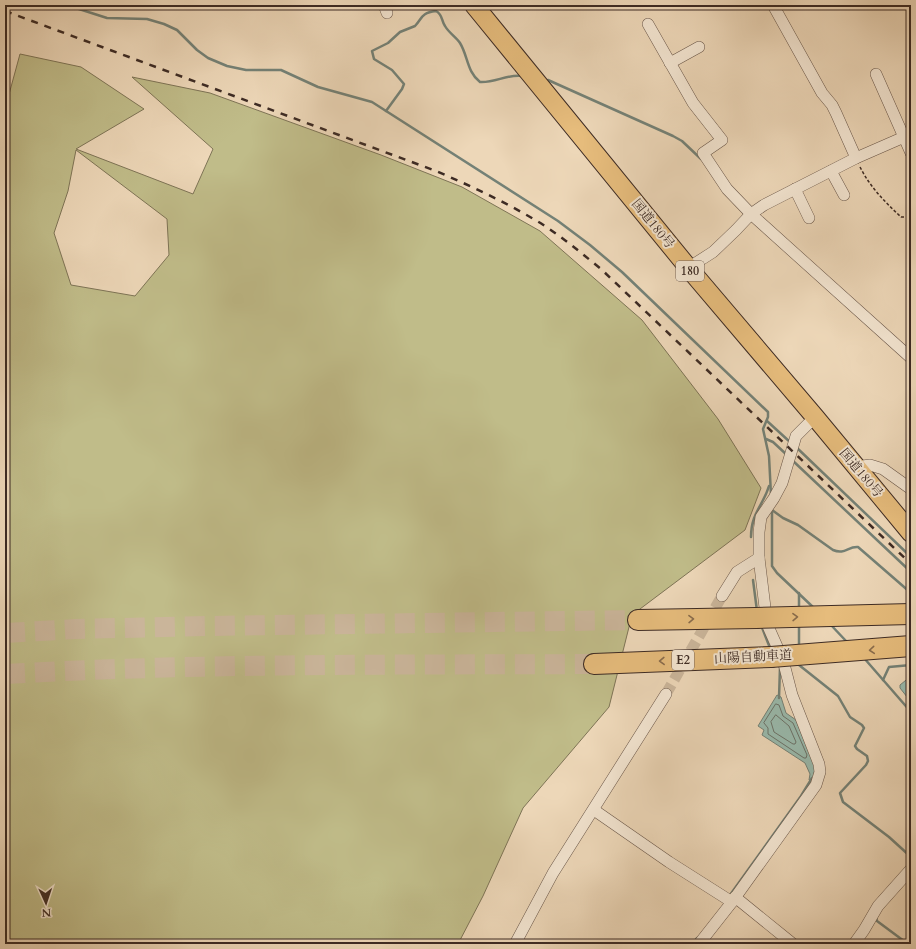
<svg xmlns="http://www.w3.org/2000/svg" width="916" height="949" font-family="Cardo,'Noto Serif JP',serif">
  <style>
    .green { fill: #c0bc89; stroke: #7e7456; fill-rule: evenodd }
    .water { fill: #99baad; stroke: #748176 }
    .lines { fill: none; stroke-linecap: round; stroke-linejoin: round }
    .shore { stroke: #6b7268; stroke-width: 1 }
    .stream { stroke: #748176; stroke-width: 2.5 }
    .minor-tunnel { stroke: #cab59a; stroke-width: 11; stroke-dasharray: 11 5.5; stroke-linecap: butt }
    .motorway-tunnel { stroke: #cab59a; stroke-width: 20; stroke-dasharray: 20 10; stroke-linecap: butt }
    .minor-casing { stroke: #695649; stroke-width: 12 }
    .trunk-casing { stroke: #3d2b24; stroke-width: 20 }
    .motorway-casing { stroke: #3d2b24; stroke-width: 22 }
    .path { stroke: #3d2b24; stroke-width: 1.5; stroke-dasharray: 3 2; stroke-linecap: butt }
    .minor { stroke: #f3e5d1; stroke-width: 11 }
    .trunk { stroke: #e6bc7c; stroke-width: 18 }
    .motorway { stroke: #e6bc7c; stroke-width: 20 }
    .rail { stroke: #3d2b24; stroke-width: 2.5; stroke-dasharray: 7 7; stroke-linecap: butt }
    .motorway-bridge-casing { stroke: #3d2b24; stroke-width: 22; stroke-linecap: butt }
    .motorway-bridge { stroke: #e6bc7c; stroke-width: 20 }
    .oneway { stroke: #896c4c }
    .labels { text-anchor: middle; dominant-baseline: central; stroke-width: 4; stroke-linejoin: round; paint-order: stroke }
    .shield { fill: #f3e5d1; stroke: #746358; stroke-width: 1 }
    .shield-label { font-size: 12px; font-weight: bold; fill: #3d2b24 }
    .street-label { font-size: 13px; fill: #3d2b24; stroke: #f3e5d1 }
  </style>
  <rect width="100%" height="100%" fill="#edd7b8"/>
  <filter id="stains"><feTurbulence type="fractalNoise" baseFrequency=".005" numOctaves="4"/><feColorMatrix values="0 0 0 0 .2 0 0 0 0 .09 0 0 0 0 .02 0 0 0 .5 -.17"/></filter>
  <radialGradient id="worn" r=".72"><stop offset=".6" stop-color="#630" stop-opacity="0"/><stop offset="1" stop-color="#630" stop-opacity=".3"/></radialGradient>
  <!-- green -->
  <path class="green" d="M20 54 81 67 144 109 76 149 193 194 213 149 132 77 210 93 381 155 462 187 540 231 642 320 718 419 761 488 745 530 632 615 609 707 523 808 483 896 458 944H5V109ZM76 150 167 219 169 255 135 296 71 285 54 233 68 191Z"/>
  <!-- water -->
  <g class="water">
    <path d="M911 676V702L900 688V685Z"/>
    <path d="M777 695 781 697 786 713 796 720 815 767 813 782 809 780 810 774 805 763 762 735 764 730 758 726Z"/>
  </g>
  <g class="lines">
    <!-- shore -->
    <g class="shore">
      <path d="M776 704 779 705 783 716 793 723 807 755 806 758H804L768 734V728L764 723Z"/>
      <path d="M776 715 789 726 796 742 795 744H793L774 732 771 722Z"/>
    </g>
    <!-- stream -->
    <g class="stream">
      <path d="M74 5 79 9 107 18 147 19 164 24 177 30 197 50 208 58 227 66 246 70H281L318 87 372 102 558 221 590 245 622 272 768 412V417L763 429 769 456 771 495"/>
      <path d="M548 80 673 136 682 141 701 159"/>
      <path d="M386 111 402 89 404 84 392 70 374 59 372 51 388 43 400 32 415 26C423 17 421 13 436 11 443 15 441 20 445 26 449 33 456 37 460 43 468 56 467 72 480 82 495 83 507 74 522 76"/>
      <path d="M767 421 790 442"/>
      <path d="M766 439 773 442 787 455"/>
      <path d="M796 447 911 557"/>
      <path d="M792 460 911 572"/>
      <path d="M772 508V566L777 573 814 608"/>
      <path d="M772 510 783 518 798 525 833 550C845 555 848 546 858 547L911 593"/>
      <path d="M751 537C751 513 763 506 769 486"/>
      <path d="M753 580 757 611"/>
      <path d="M799 593V610"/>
      <path d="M830 624 847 642"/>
      <path d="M761 625 770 648"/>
      <path d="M799 625V648"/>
      <path d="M864 658 911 712"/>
      <path d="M799 663V665L838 696 850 717 862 725 864 728 855 746 857 749 867 756 868 761 866 765 840 793 843 802 889 837 911 857"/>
      <path d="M883 680 889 667 911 665"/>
      <path d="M779 698 780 667"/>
      <path d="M730 895 801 796 812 778"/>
      <path d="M876 917 877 921 908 944"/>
      <path d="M692 944 697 938"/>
    </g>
    <!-- minor-tunnel -->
    <path class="minor-tunnel" d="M666 694 722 596"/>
    <!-- motorway-tunnel -->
    <g class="motorway-tunnel">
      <path d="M5 633 76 629 207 626 638 620"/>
      <path d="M5 674C201 663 398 665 594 664"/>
    </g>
    <defs>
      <g id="minor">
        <path d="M384 5 387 13"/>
        <path d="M773 5 822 93 832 105 836 113 856 158"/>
        <path d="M648 24 693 103 722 140 703 153 727 189 751 214 911 358"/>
        <path d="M670 63 699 47"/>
        <path d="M876 74 911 153"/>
        <path d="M831 171 844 195"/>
        <path d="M795 189 809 218"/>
        <path d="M688 268 713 252 736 230 751 214 764 205 856 158 911 134"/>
        <path d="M855 467 870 465 883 469 911 489"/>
        <path d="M722 596 737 572 759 558"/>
        <path d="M594 810 669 862 732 902"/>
        <path d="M735 897 793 944"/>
        <path d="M515 944 553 873 666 694"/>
        <path d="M699 944 732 902 816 785 820 772 819 764 792 695 783 660 767 624 759 558V532L761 517 774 498 782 483 796 436 815 417"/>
        <path d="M854 944 864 930 878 906 911 869"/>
      </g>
      <path id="trunk" d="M474 5 691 271 815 417 911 533"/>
      <g id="motorway">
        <path d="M638 620 756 618"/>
        <path d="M594 664 771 657"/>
      </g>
    </defs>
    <!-- minor casing -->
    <use href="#minor" class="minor-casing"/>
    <!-- trunk casing -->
    <use href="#trunk" class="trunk-casing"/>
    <!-- motorway casing -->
    <use href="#motorway" class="motorway-casing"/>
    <!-- path -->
    <path class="path" d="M860 167C870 187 885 202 901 217H911"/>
    <!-- minor -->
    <use href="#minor" class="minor"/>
    <!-- trunk -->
    <use href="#trunk" class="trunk"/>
    <!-- motorway -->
    <use href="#motorway" class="motorway"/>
    <!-- rail -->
    <path class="rail" d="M5 11 436 171C471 186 505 202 537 221 560 235 580 252 601 269L911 564"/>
    <defs>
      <g id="motorway-bridge">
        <path d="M756 618 911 614"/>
        <path d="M771 657 911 646"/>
      </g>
    </defs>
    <!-- motorway-bridge casing -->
    <use href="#motorway-bridge" class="motorway-bridge-casing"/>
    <!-- motorway-bridge -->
    <use href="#motorway-bridge" class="motorway-bridge"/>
  </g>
  <!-- one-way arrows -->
  <defs><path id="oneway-chevron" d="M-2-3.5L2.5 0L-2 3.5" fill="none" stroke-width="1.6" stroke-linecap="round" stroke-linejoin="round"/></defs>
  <g class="oneway">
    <use href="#oneway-chevron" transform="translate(795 617) rotate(-1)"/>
    <use href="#oneway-chevron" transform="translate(691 619) rotate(-1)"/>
    <use href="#oneway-chevron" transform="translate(872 650) rotate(175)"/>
    <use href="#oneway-chevron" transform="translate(662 661) rotate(178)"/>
  </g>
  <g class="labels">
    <!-- shield labels -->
    <g class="shield">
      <rect x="676" y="261" width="28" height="20" rx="3"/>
      <rect x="672" y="650" width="22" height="20" rx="3"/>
    </g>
    <g class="shield-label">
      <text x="690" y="271">180</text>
      <text x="683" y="660">E2</text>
    </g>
    <!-- street labels -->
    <g class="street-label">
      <text transform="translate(653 224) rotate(51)">国道180号</text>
      <text transform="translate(861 473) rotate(50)">国道180号</text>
      <text transform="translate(753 657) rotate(-3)">山陽自動車道</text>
    </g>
  </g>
  <!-- margin -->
  <rect width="916" height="949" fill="none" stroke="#edd7b8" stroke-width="20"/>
  <rect x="6" y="6" width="904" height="937" fill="none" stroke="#3d2b24" stroke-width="2"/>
  <rect x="10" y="10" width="896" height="929" fill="none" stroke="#3d2b24"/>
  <!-- north arrow -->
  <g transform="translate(46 903) rotate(177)" stroke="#f3e5d1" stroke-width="3" paint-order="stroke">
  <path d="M0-3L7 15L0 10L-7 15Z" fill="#3d2b24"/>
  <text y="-6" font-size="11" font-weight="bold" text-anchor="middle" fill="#3d2b24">N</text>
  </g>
  <rect width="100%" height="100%" filter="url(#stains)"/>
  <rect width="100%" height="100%" fill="url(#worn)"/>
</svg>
